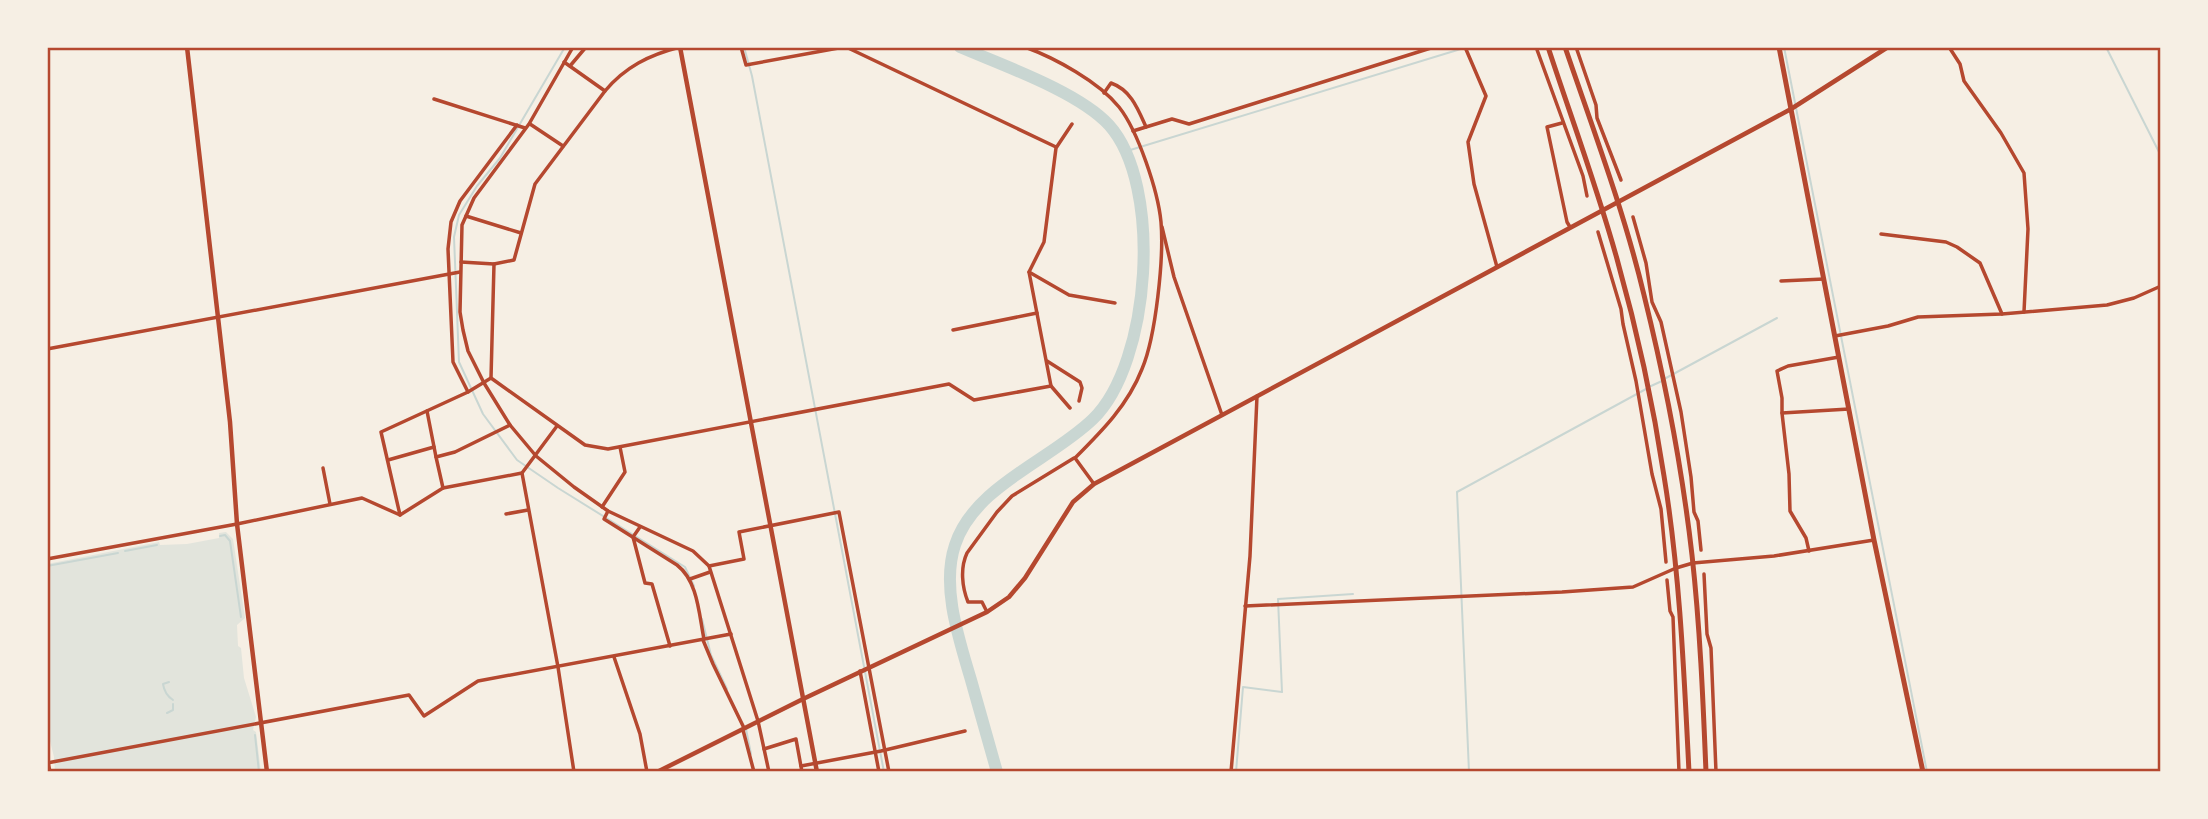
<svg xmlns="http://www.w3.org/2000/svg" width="2208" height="819" font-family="Lato,sans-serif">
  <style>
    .green { fill: #e2e4dc }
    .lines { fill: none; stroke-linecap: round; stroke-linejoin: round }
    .stream { stroke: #c9d6d2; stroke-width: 2 }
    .river { stroke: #c9d6d2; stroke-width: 12 }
    .minor { stroke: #b5482f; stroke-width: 3.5 }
    .tertiary { stroke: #b5482f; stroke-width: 4.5 }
    .secondary { stroke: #b5482f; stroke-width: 4.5 }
    .primary { stroke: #b5482f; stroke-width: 5 }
    .trunk { stroke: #b5482f; stroke-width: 5 }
    .neatline { fill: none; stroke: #b5482f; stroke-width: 2.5 }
  </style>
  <rect width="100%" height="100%" fill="#f6efe4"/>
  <!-- green -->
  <path class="green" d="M226 532 233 539 245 618 237 625 238 646 241 648 244 678 256 717 253 730 256 732 261 772H55L54 757 47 729V564L159 542 160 545 187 544 219 538V533Z"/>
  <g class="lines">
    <!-- stream -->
    <g class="stream">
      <path d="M565 47 500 158 477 186 459 215 454 237 459 362 483 414 517 460 558 488 685 567 694 586"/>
      <path d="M744 47 752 76 884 772"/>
      <path d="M1784 47 1927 772"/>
      <path d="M2106 47 2161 156"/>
      <path d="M1127 151 1464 48"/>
      <path d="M1666 378 1777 318"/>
      <path d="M1651 386 1662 381"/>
      <path d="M220 536 225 535 230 541 241 617"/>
      <path d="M125 551 157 545"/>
      <path d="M47 566 118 553"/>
      <path d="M702 619 711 655 727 689"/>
      <path d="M169 682 163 684C164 691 167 696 173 700"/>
      <path d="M167 713 173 710V704"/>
      <path d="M746 729 751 754"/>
      <path d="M255 735 259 772"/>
      <path d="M1236 772 1243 687 1282 692 1278 599 1353 594"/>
      <path d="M1469 772 1457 492 1646 389"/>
    </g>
    <!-- river -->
    <path class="river" d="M960 47C1002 65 1079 92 1109 125 1163 185 1151 363 1093 419 1051 460 974 486 955 545 941 587 959 639 971 680 980 711 988 741 997 772"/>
    <!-- minor -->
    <g class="minor">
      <path d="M573 47 529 124 474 198 462 225 460 312 463 330 468 351 484 383 510 425 536 456 574 487 608 511 693 551 709 566 758 721 769 772"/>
      <path d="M741 47 746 65 844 47"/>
      <path d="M846 47 1056 147"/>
      <path d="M1025 47C1055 58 1099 82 1119 107 1138 131 1158 191 1161 222 1164 257 1156 336 1142 369 1128 405 1102 431 1075 458L1094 484"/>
      <path d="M1465 47 1486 96 1468 142 1474 184 1497 267"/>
      <path d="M1536 47 1583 176 1587 196"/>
      <path d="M1576 47 1596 105 1597 118 1621 180"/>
      <path d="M1949 47 1960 64 1964 81 2001 133 2024 173 2028 229 2024 312"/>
      <path d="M564 62 605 91"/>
      <path d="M570 66 586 47"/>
      <path d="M1104 93 1111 83C1131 90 1138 109 1146 127"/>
      <path d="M434 99 525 128"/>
      <path d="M1562 123 1547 127 1567 222 1570 227"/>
      <path d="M530 124 563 146"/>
      <path d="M1133 131 1172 119 1189 124 1434 47"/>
      <path d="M466 216 521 233"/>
      <path d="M1633 217 1646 263 1652 302 1661 322 1681 412 1691 477 1694 512 1698 521 1701 550"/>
      <path d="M1162 227 1174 277 1222 415"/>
      <path d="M1598 232 1621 309 1623 324 1636 381 1652 474 1661 509 1666 562"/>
      <path d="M1881 234 1946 242 1957 247 1980 263 2002 314"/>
      <path d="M461 262 494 264 514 260 535 184 605 91C625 67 649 55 680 47"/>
      <path d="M494 264 491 378 585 445 608 449 949 384 974 400 1051 386"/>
      <path d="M1029 272 1069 295 1115 303"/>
      <path d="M1781 281 1824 279"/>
      <path d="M953 330 1037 313"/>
      <path d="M1835 336 1888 326 1918 317 2002 314 2107 305 2134 298 2161 286"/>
      <path d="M47 349 460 272"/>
      <path d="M1047 361 1080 382 1082 388 1079 401"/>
      <path d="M468 392 453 362 448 249 451 222 460 201 517 125"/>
      <path d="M1070 408 1051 386 1029 272 1044 242 1056 148 1072 124"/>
      <path d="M427 411 436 457"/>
      <path d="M1782 413 1849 409"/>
      <path d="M557 426 522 473 558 667 574 772"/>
      <path d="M388 460 434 447"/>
      <path d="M323 468 330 504"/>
      <path d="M443 488 522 473"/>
      <path d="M602 507 625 472 620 447"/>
      <path d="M608 511 604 519 677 565C698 581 699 615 704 639"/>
      <path d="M506 514 528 510"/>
      <path d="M400 515 381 432 468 392 491 378"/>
      <path d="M640 527 633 537 645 583 652 584 670 646"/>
      <path d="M1809 551 1806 538 1790 511 1789 474 1782 413V398L1777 371 1788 366 1839 357"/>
      <path d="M47 559 237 524 362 498 400 515 443 488 436 457 455 452 510 425"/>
      <path d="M709 566 744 559 739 532 839 512 889 772"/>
      <path d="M1704 574 1707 634 1711 648 1716 772"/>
      <path d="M690 579 710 572"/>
      <path d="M1667 580 1670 611 1673 617 1679 772"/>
      <path d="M1245 606 1562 592 1633 587 1676 568 1693 563 1774 556 1874 540"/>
      <path d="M987 612 982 602H968C962 587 960 568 967 553L997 512 1012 496 1074 458"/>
      <path d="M703 640 713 664 744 728"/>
      <path d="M614 657 640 734 647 772"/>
      <path d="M860 671 879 772"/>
      <path d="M743 730 754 772"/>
      <path d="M764 749 796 739 802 772"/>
      <path d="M47 757 50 772"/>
      <path d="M47 763 409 695 424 716 478 681 731 634"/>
      <path d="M801 766 881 751 965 731"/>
      <path d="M1231 772 1250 556 1257 396"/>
    </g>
    <!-- tertiary -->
    <g class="tertiary">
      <path d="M187 47 230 422 237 524 267 772"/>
      <path d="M657 772 803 699 987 612 1009 597 1025 578 1073 502 1094 484 1791 109"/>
    </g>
    <!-- secondary -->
    <g class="secondary">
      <path d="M680 47 817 772"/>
      <path d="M1791 109 1888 47"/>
    </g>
    <!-- primary -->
    <path class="primary" d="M1779 47 1874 540 1923 772"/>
    <!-- trunk -->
    <g class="trunk">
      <path d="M1548 47C1571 117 1597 187 1617 259 1637 330 1653 403 1664 476 1680 574 1684 673 1689 772"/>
      <path d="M1565 47C1593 129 1624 211 1644 295 1665 380 1682 467 1692 555 1700 627 1703 699 1706 772"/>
    </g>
  </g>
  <!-- border -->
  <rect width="2208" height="819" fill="none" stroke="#f6efe4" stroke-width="98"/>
  <rect x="49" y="49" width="2110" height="721" class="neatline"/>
</svg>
